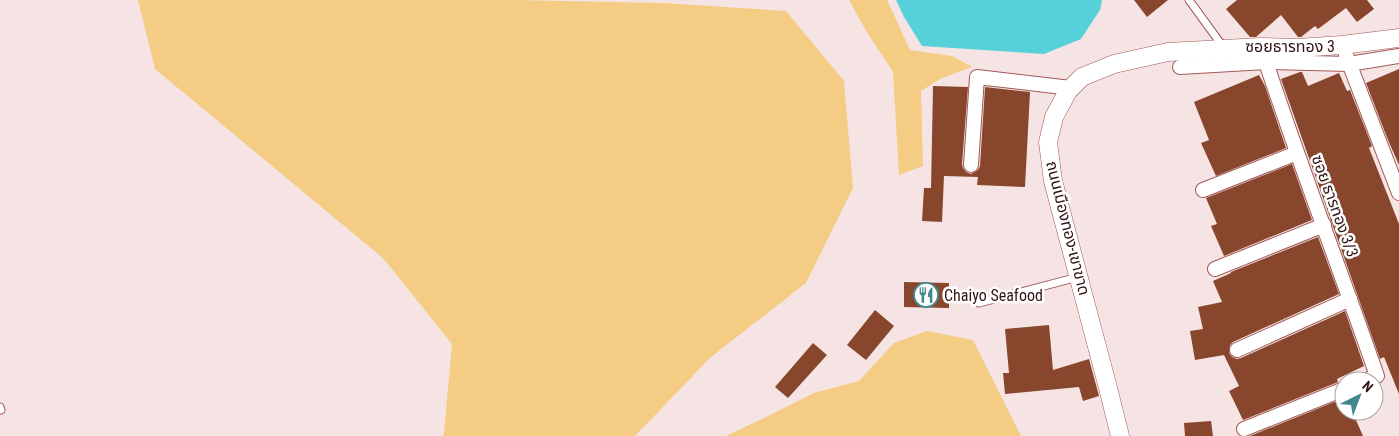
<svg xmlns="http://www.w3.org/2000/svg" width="1399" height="436" font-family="'Roboto Condensed','Noto Sans Thai',sans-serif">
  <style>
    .green { fill: #f4cc84 }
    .water { fill: #56d1d9 }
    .building { fill: #88472d }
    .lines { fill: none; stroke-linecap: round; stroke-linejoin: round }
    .service-casing { stroke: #a25857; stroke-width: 9 }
    .minor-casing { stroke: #a25857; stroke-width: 16 }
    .tertiary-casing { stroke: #a25857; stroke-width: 19 }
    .service { stroke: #fff; stroke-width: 7 }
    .minor { stroke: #fff; stroke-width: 14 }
    .tertiary { stroke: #fff; stroke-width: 18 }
    .labels { text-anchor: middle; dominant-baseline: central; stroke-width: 5; stroke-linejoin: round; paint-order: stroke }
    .street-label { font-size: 16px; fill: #311313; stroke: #fff }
    .poi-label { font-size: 16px; fill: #311313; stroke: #fff; text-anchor: start }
  </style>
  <rect width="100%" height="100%" fill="#f5e4e3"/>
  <!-- green -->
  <g class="green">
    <path d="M138 0H513L664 3 786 11 844 81 853 188 806 283 711 357 635 436H443L444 433 452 344 383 258 155 69Z"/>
    <path d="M849 0H887L910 50 952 56 972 67 942 78 921 91 923 166 899 175 893 72 865 29Z"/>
    <path d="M927 331 973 340 1021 436H726L766 417 814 393 859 381 894 343Z"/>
  </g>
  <!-- water -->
  <path class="water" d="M896 0H1102L1100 10 1081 39 1044 54 922 46 904 17Z"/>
  <!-- building -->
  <g class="building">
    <path d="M1134 0H1168L1147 17Z"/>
    <path d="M1237 0H1367L1374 9 1357 22 1346 8 1318 29 1315 26 1301 37H1298L1281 15 1256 37H1250L1226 9Z"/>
    <path d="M1399 69V165L1388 140 1366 83Z"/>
    <path d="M1300 72H1302L1308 86 1339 73 1347 91 1350 90 1372 146 1369 148 1399 224V394L1384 357 1380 359 1281 79Z"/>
    <path d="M1259 75 1265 86 1286 148 1216 176 1201 143 1209 140 1194 102Z"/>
    <path d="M933 86 968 87 962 164 963 168 966 172 971 174 978 170 980 166 985 87 1030 92 1025 187 977 185 978 177 944 176 942 222 922 221 924 188H931Z"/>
    <path d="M1292 164 1312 220 1224 256 1211 226 1217 224 1206 198Z"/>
    <path d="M1318 237 1339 294 1233 342 1230 345 1229 353 1232 357 1237 359 1241 358 1345 311 1364 366 1337 379 1338 382 1243 420 1229 391 1239 386 1224 355 1195 360 1190 331 1203 329 1198 307 1222 302 1213 281 1231 273V272Z"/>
    <path d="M904 282 949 283V308L904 307Z"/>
    <path d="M875 310 894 326 866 360 847 345Z"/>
    <path d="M1049 325 1053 370 1089 359 1099 396 1083 401 1079 387 1005 394 1003 373H1009L1005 329Z"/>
    <path d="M813 343 827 355 788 398 775 387Z"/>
    <path d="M1344 398V411H1352L1363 436H1250Z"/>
    <path d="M1211 421 1213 436H1185L1184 423Z"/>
  </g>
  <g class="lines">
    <defs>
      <g id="service">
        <path d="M1189 0 1224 48"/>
        <path d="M979 303 1078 277"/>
        <path d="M0 407 1 410"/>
      </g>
      <g id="minor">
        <path d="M1261 47C1297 158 1339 266 1377 376L1364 381"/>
        <path d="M1346 55 1399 193"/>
        <path d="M1180 67 1266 62 1349 64 1399 56"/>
        <path d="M971 165 977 77 1071 88"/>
        <path d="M1203 190 1297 153"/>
        <path d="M1215 269 1324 225"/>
        <path d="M1237 350 1350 299"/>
        <path d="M1244 429 1344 389"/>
      </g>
      <path id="tertiary" d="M1120 436 1107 384 1053 181 1048 142 1054 117 1068 91 1082 77 1114 64 1168 52 1261 47 1298 48 1342 45 1399 38"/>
    </defs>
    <!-- service casing -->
    <use href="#service" class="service-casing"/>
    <!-- minor casing -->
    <use href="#minor" class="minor-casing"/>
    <!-- tertiary casing -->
    <use href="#tertiary" class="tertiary-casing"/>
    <!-- service -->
    <use href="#service" class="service"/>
    <!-- minor -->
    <use href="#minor" class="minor"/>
    <!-- tertiary -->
    <use href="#tertiary" class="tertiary"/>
  </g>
  <!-- icons -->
  <defs>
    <symbol id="restaurant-ring" viewBox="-11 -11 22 22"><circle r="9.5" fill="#fff" stroke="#40888d" stroke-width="1.5"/><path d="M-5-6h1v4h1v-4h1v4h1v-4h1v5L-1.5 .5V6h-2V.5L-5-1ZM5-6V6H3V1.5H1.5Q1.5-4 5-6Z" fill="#40888d"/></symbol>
  </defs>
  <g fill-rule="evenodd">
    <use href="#restaurant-ring" x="912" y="281" width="28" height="28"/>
  </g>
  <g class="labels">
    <!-- street labels -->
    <g class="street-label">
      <text x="1290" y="46">ซอยธารทอง 3</text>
      <text transform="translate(1335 206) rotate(70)">ซอย ธารทอง 3/3</text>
      <text transform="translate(1068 228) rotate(76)">ถนนเมืองทอง-เขาขาด</text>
    </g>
    <!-- poi labels -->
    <g class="poi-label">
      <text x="944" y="295">Chaiyo Seafood</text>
    </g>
  </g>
  <!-- north arrow -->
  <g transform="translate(1359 396) rotate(42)"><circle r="24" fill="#ffffff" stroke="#ada1a1"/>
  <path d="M0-4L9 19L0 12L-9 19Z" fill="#40888d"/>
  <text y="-8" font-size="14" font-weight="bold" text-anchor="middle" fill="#311313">N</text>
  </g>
</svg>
